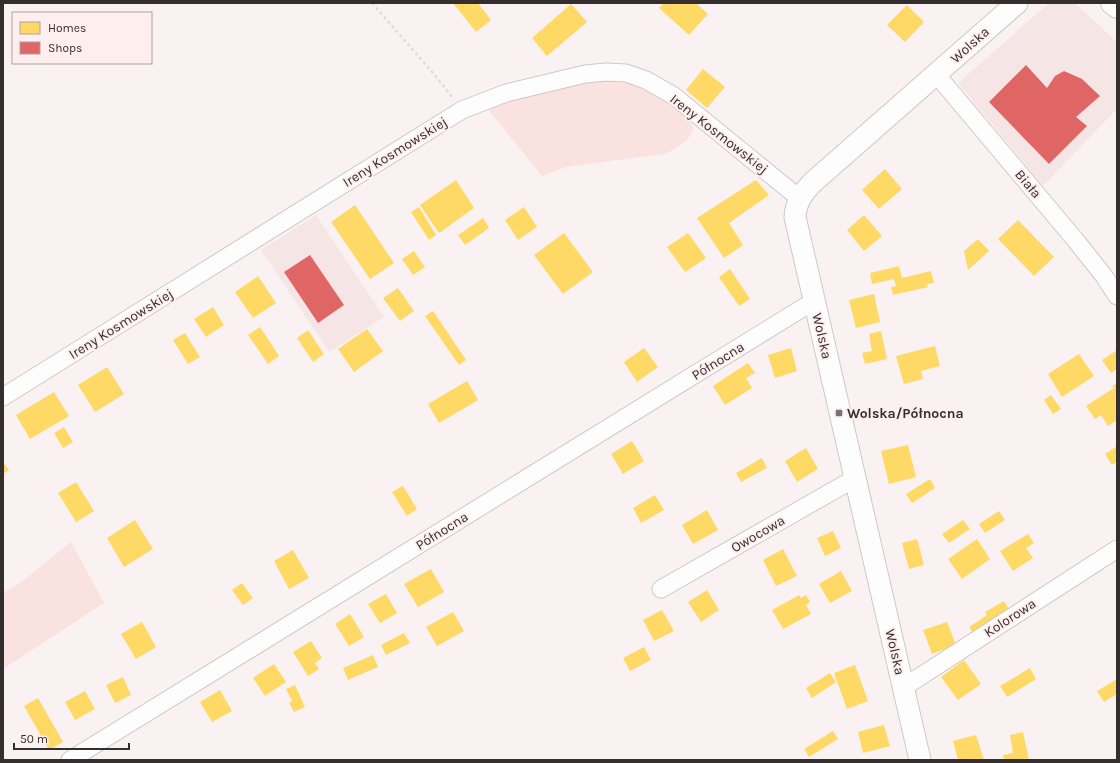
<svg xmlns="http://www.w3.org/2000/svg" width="1120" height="763" font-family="Karla,sans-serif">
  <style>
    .built { fill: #f6e5e5 }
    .green { fill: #f9e2e0 }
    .homes { fill: #ffd966 }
    .shops { fill: #e06666 }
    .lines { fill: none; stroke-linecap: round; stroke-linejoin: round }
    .minor-casing { stroke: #cec8c7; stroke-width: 19 }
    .tertiary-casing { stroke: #cec8c7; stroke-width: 23 }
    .secondary-casing { stroke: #cec8c7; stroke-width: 24 }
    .path { stroke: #dfdcdc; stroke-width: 2.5; stroke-dasharray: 3 3; stroke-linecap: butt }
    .minor { stroke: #fefdfd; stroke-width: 17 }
    .tertiary { stroke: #fefdfd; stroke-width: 21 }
    .secondary { stroke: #fefdfd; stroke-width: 22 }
    .poi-dot { fill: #797373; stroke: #feeeee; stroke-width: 1.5 }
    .labels { text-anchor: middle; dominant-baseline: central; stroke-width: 4; stroke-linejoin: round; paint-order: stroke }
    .street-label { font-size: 14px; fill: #342e2e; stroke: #feeeee }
    .poi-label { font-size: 14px; font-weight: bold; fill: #342e2e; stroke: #feeeee; text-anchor: start }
  </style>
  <rect width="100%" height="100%" fill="#faf2f2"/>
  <!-- built -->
  <g class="built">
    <path d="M1049 3H1075L1117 42V109L1043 186 958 83Z"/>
    <path d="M316 215 384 317 329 352 261 250Z"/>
  </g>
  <!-- green -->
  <g class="green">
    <path d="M600 79C615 81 628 83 642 88 652 92 691 118 693 128 694 139 672 151 664 154L566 167 542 176 487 108 534 94Z"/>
    <path d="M71 542 104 603 3 669V593L24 580Z"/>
  </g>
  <!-- homes -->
  <g class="homes">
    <path d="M453 3H478L491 20 476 32Z"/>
    <path d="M664 3H696L708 14 689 35 659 8Z"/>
    <path d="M571 4 587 22 547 56 532 38Z"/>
    <path d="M907 5 924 22 905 42 887 25Z"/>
    <path d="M703 69 725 87 707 108 686 90Z"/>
    <path d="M885 169 902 189 879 209 862 190Z"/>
    <path d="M456 180 474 208 439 233 420 205Z"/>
    <path d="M756 180 769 195 729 223 743 245 724 258 697 218Z"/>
    <path d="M355 205 394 263 370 279 331 222Z"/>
    <path d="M419 207 436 235 429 240 411 212Z"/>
    <path d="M524 207 537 227 518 240 505 220Z"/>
    <path d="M864 215 882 236 864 251 847 230Z"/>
    <path d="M483 218 489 228 465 245 458 235Z"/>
    <path d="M1018 220 1054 257 1034 276 998 239Z"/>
    <path d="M564 233 593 272 563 294 534 255Z"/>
    <path d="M688 233 706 258 685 272 667 247Z"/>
    <path d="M978 239 989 251 968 270 964 251Z"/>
    <path d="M414 251 425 267 413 275 402 259Z"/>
    <path d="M899 266 902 278 931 271 934 283 927 284 928 287 893 295 891 287 896 286 894 279 872 284 870 273Z"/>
    <path d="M730 269 750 299 739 306 719 277Z"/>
    <path d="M258 276 276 303 253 318 235 292Z"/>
    <path d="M398 288 414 311 400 321 383 298Z"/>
    <path d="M874 294 880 322 856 328 849 300Z"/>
    <path d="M213 307 224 325 206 337 194 319Z"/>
    <path d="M433 311 466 360 459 365 425 316Z"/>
    <path d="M260 327 279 356 268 364 248 335Z"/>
    <path d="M367 329 383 351 354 372 338 349Z"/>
    <path d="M308 330 324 354 313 362 297 338Z"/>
    <path d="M881 331 887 359 865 364 862 353 872 351 869 334Z"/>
    <path d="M185 333 200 357 188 364 173 340Z"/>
    <path d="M935 346 940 366 921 371 923 379 904 384 896 356Z"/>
    <path d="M644 348 658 367 637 382 624 362Z"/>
    <path d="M791 348 797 371 775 378 768 355Z"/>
    <path d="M1117 350V369L1111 373 1102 360Z"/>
    <path d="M1079 354 1094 376 1062 397 1048 374Z"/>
    <path d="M748 363 755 373 746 378 752 388 725 405 713 386Z"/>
    <path d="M107 367 124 394 95 412 78 385Z"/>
    <path d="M467 381 478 400 439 423 428 404Z"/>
    <path d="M1117 383V420L1108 426 1101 415 1095 419 1086 406 1114 388 1112 386Z"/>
    <path d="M54 392 69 416 30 439 16 415Z"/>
    <path d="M1051 395 1061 409 1053 414 1044 400Z"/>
    <path d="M64 427 73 442 63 448 54 433Z"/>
    <path d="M632 441 644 461 623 474 611 454Z"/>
    <path d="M908 445 916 477 889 484 881 451Z"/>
    <path d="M1117 446V462L1112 465 1105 454Z"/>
    <path d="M806 448 818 469 797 482 785 461Z"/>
    <path d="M762 458 767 468 741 482 736 473Z"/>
    <path d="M3 462 9 470 3 474Z"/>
    <path d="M930 479 935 488 912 503 906 494Z"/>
    <path d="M76 482 94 511 76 522 58 493Z"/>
    <path d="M403 486 417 509 407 516 392 492Z"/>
    <path d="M655 495 664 510 641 523 633 508Z"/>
    <path d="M707 510 718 530 693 544 682 525Z"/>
    <path d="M999 511 1005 520 985 533 979 524Z"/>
    <path d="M135 520 153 549 124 567 107 538Z"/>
    <path d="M963 520 970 529 949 543 942 534Z"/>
    <path d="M833 531 841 548 825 556 817 538Z"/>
    <path d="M1028 534 1034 543 1026 548 1033 558 1013 571 1000 551Z"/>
    <path d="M917 539 924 565 909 569 902 543Z"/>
    <path d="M977 539 990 559 962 579 948 559Z"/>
    <path d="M783 549 797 576 776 586 763 560Z"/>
    <path d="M293 550 309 578 289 589 274 561Z"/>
    <path d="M431 569 444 592 418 607 404 584Z"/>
    <path d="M841 571 852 591 830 603 819 584Z"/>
    <path d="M242 583 253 598 243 605 232 590Z"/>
    <path d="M707 590 719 610 701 622 688 602Z"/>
    <path d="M386 594 397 613 380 623 368 604Z"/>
    <path d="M799 595 801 598 806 595 810 602 806 605 811 614 783 629 772 610Z"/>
    <path d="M1004 601 1011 613 975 636 969 627 987 615 985 612Z"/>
    <path d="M662 610 674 631 654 641 643 620Z"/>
    <path d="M453 612 464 631 437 646 426 627Z"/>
    <path d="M350 614 364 637 349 646 335 624Z"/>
    <path d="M142 622 156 647 136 659 121 634Z"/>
    <path d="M947 622 956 645 932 654 923 630Z"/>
    <path d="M404 633 410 643 386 655 381 645Z"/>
    <path d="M311 641 322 658 315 663 319 669 308 676 293 652Z"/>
    <path d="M644 647 651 660 630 671 623 658Z"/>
    <path d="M373 655 378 667 348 680 343 668Z"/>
    <path d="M964 660 981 684 958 700 941 677Z"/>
    <path d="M274 664 286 682 265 696 253 678Z"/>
    <path d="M855 665 868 701 847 709 834 673Z"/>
    <path d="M1030 668 1036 679 1007 697 1000 686Z"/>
    <path d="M830 673 836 682 812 698 806 688Z"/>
    <path d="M123 677 131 695 115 703 106 685Z"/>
    <path d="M1117 679V694L1104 702 1097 691Z"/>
    <path d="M295 685 305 707 294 712 289 703 292 701 286 689Z"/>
    <path d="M220 690 232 711 212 722 200 702Z"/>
    <path d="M85 691 95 709 75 720 65 702Z"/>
    <path d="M38 698 63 742 49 750 24 706Z"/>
    <path d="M884 725 890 746 863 753 858 732Z"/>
    <path d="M833 731 838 739 809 757 804 749Z"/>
    <path d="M1023 732 1029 760H1004L1003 755 1013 753 1010 735Z"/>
    <path d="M976 735 984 760H958L953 741Z"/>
  </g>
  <!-- shops -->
  <g class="shops">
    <path d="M1026 65 1047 88 1055 76 1064 71 1082 79 1100 96 1076 117 1087 126 1049 164 989 102Z"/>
    <path d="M310 255 344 305 318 323 284 272Z"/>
  </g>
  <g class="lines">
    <defs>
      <g id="minor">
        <path d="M936 74 1077 242 1104 276 1117 296"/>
        <path d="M3 397 462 110 506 93 585 74 606 72 626 73 646 80 674 96 799 198"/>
        <path d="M661 589 838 488 847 483 855 481"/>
        <path d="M904 687 1117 549"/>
        <path d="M70 760 814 301"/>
      </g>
      <path id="tertiary" d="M920 760 795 217C796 202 802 194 812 183L1017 3"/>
      <path id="secondary" d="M1112 3 1117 7"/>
    </defs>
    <!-- minor casing -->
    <use href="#minor" class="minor-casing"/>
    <!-- tertiary casing -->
    <use href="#tertiary" class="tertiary-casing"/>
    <!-- secondary casing -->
    <use href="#secondary" class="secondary-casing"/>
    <!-- path -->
    <path class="path" d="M372 3 433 73 453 98"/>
    <!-- minor -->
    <use href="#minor" class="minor"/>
    <!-- tertiary -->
    <use href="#tertiary" class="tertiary"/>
    <!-- secondary -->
    <use href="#secondary" class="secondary"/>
  </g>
  <!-- markers -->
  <rect class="poi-dot" x="835" y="409" width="8" height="8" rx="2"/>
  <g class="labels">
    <!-- street labels -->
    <g class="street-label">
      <text transform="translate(970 45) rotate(-42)">Wolska</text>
      <text transform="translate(719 134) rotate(38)">Ireny Kosmowskiej</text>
      <text transform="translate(395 152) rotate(-32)">Ireny Kosmowskiej</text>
      <text transform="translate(1028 184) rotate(50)">Biała</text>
      <text transform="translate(121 324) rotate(-32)">Ireny Kosmowskiej</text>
      <text transform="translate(822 336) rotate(77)">Wolska</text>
      <text transform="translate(718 361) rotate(-32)">Północna</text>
      <text transform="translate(442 531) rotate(-32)">Północna</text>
      <text transform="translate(758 534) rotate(-30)">Owocowa</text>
      <text transform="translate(1010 618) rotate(-33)">Kolorowa</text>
      <text transform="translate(895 652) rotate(77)">Wolska</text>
    </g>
    <!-- poi labels -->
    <g class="poi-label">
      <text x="847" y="413">Wolska/Północna</text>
    </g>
  </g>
  <!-- border -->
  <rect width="1120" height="763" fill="none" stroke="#342e2e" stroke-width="8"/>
  <!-- legend -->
  <rect x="12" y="12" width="140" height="52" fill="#feeeee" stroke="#ada1a1"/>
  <rect x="20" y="22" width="20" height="12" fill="#ffd966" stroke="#ada1a1"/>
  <text x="48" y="32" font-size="12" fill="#342e2e">Homes</text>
  <rect x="20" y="42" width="20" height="12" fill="#e06666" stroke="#ada1a1"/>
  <text x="48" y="52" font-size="12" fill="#342e2e">Shops</text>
  <!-- scale -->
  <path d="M14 743v6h115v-6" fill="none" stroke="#342e2e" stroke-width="2"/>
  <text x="20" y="743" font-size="12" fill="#342e2e" stroke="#feeeee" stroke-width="3" paint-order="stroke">50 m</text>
</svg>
